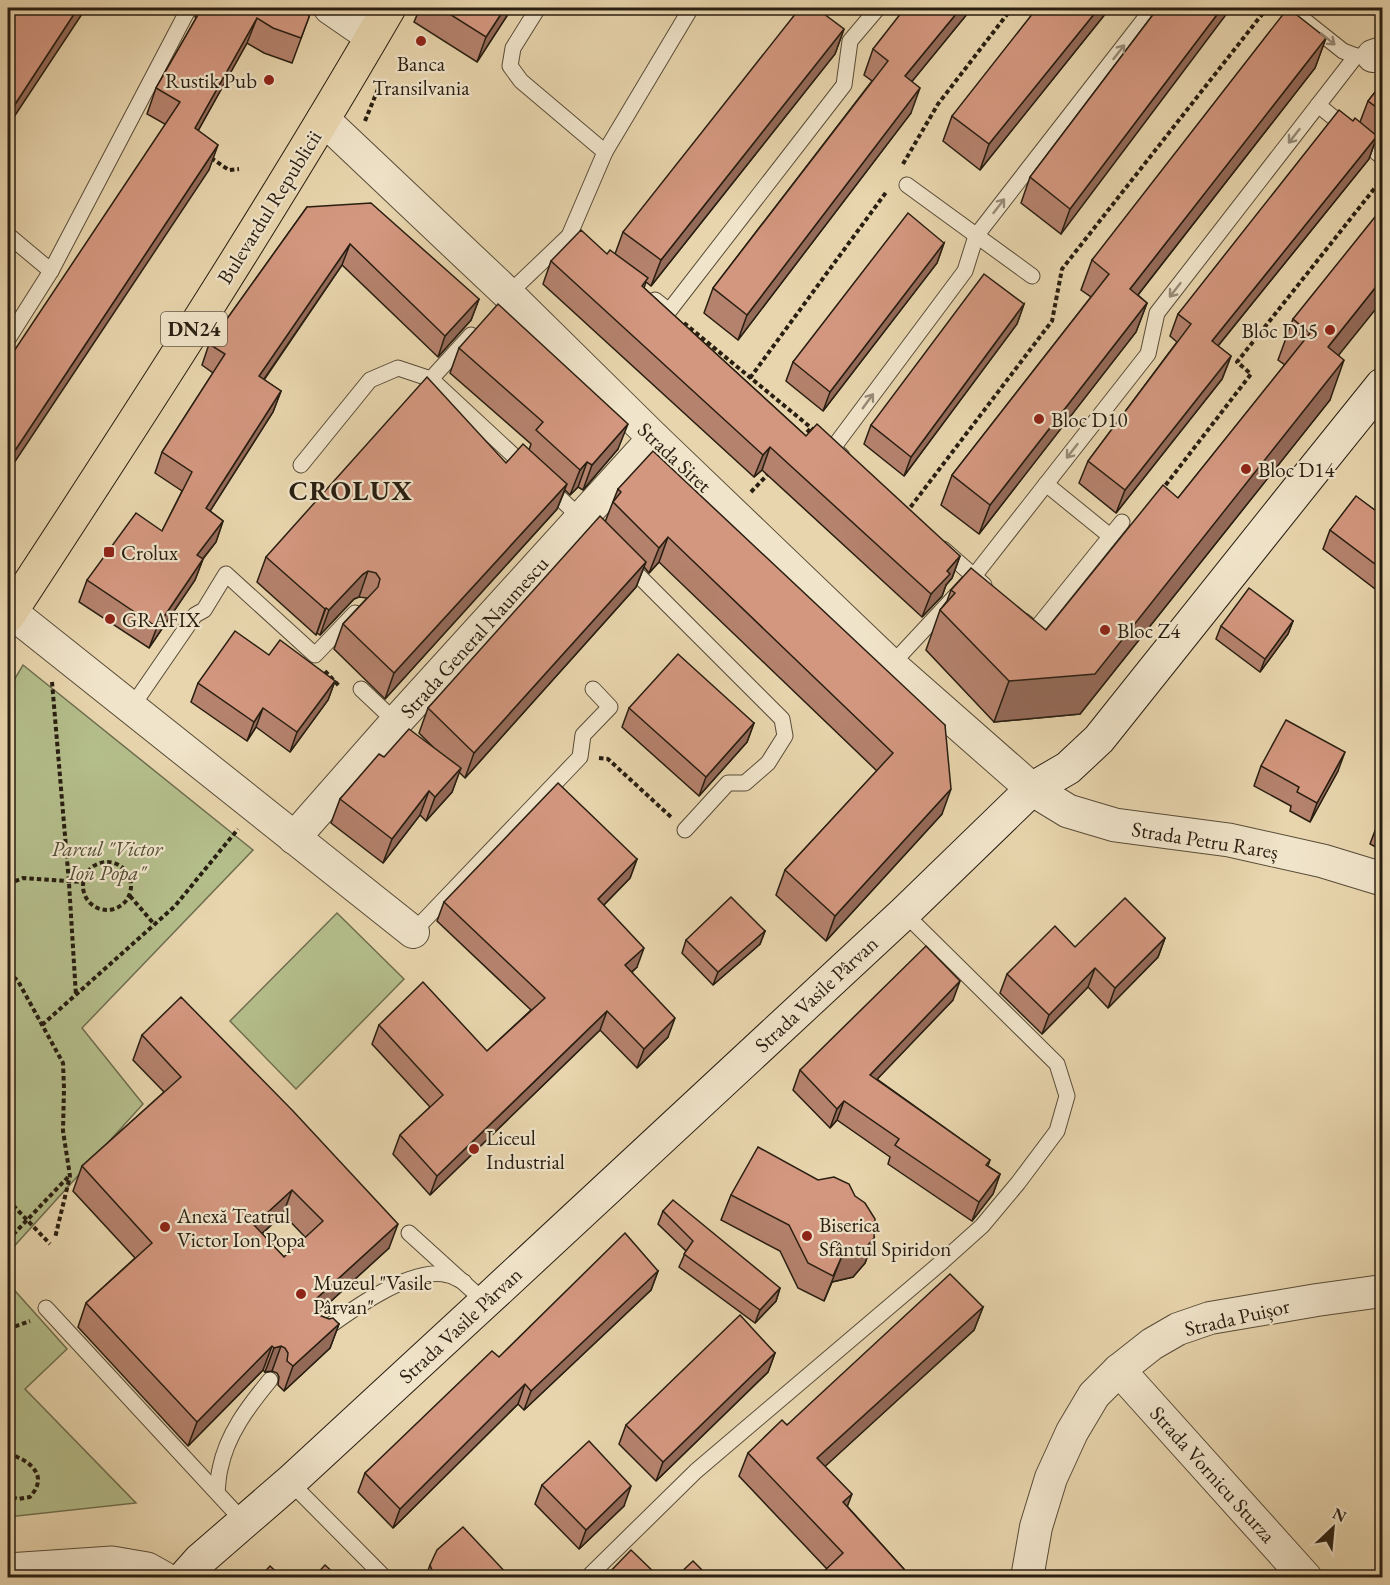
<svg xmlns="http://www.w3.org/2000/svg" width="1390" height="1585" font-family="'EB Garamond',serif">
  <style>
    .green { fill: #b4be8b; stroke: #6e6e4e; stroke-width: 1.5 }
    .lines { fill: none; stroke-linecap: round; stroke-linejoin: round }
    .service-casing { stroke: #584c38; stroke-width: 17 }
    .minor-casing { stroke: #584c38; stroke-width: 34 }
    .tertiary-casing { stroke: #584c38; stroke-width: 35 }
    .secondary-casing { stroke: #281e11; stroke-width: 35 }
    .primary-casing { stroke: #281e11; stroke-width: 35 }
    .path { stroke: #281e11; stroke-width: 4; stroke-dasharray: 4.5 3; stroke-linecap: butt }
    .service { stroke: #f0e4ca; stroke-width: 15 }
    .minor { stroke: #f0e4ca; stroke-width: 32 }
    .tertiary { stroke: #f0e4ca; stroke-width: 33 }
    .secondary { stroke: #f0e4ca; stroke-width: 33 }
    .primary { stroke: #e8d5ad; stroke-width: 33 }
    .wall { fill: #b5826d; stroke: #281e11; stroke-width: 1.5; fill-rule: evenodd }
    .shaded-wall { fill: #946a59; stroke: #281e11; stroke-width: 1.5 }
    .building { fill: #d3977f; stroke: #281e11; stroke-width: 1.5; fill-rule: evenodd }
    .oneway { stroke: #968b77 }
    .poi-dot { fill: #8f2418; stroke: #f0e4ca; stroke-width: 2 }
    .labels { text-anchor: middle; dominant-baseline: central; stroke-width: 4.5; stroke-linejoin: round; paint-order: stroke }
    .shield { fill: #f0e4ca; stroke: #645948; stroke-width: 1.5 }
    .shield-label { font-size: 20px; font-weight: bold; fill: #281e11 }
    .poi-label { font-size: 21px; fill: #281e11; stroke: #f0e4ca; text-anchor: start }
    .street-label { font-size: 21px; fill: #281e11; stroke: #f0e4ca }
    .park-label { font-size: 21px; font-style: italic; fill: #524e36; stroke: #f0e4ca }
    .district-label { font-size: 27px; font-weight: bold; letter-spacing: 1.5px; fill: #281e11; stroke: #f0e4ca }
  </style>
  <rect width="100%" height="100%" fill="#e8d5ad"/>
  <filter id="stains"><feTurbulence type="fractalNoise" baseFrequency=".00333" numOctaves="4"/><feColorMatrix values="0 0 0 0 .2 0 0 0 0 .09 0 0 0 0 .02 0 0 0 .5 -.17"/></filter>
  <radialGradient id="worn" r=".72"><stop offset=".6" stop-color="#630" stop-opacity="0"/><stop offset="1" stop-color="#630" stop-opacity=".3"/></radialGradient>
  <!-- green -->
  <g class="green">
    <path d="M23 665 253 850 82 1028 143 1104 8 1253V690Z"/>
    <path d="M337 913 404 979 296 1089 230 1021Z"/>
    <path d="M8 1283 67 1349 25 1389 136 1503 8 1517Z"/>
  </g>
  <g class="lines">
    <defs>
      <g id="service">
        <path d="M538 8 513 48 510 66 521 81 605 152 569 236"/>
        <path d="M1289 8 1343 51 1356 56H1366"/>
        <path d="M1318 105 1382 157"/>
        <path d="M605 152 691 8"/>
        <path d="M907 185 1032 276"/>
        <path d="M8 235 51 271 189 8"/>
        <path d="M505 297 569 236 587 250"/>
        <path d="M655 300 669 311 844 85 850 41 878 8"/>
        <path d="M8 339 51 271"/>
        <path d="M431 379 471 335"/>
        <path d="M842 456 833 448 965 271 976 236 1153 8"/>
        <path d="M301 465 370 380 398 368 431 379 527 468"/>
        <path d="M1046 484 1110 536"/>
        <path d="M547 486 584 521"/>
        <path d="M943 549 984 585"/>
        <path d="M626 563 782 719 785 736 768 763 745 783H728L685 830"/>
        <path d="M1024 621 1035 630 1122 522"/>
        <path d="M891 665 974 576 1148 354 1157 313 1356 56"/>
        <path d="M361 689 396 722"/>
        <path d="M131 708 195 615 204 610 226 574 315 655 355 613"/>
        <path d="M413 932 580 757 583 735 610 707 593 689"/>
        <path d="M409 1233 485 1302"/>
        <path d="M46 1308 244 1522"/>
        <path d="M320 1333C347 1313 412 1265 448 1275 453 1276 459 1280 464 1282"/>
        <path d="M290 1482 385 1578"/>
        <path d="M217 1492C218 1485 218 1477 220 1469 227 1434 248 1407 270 1380"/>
        <path d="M587 1578 696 1471 943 1261 982 1226 1018 1183 1057 1131 1067 1096 1057 1064 904 913"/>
      </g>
      <g id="minor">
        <path d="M330 8 372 37"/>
        <path d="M1373 56 1382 53"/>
        <path d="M323 119 508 294 654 438 891 665 1032 789"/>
        <path d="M11 612 413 932"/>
        <path d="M294 838 396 722 654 438"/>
        <path d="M1119 1370 1306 1578"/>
        <path d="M1027 1578 1036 1527 1051 1478 1072 1432 1094 1395 1119 1370 1152 1344 1178 1329 1210 1318 1317 1300 1382 1291"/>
      </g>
      <g id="tertiary">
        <path d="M1032 789 1068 811 1115 825 1229 840 1323 861 1382 879"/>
        <path d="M8 1570 112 1563 147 1569 163 1578"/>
      </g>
      <path id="secondary" d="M184 1578 200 1560 290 1482 485 1302 904 913 1032 789 1068 768 1099 739 1308 477 1382 385"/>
      <path id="primary" d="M8 616C139 416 269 215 389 8"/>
    </defs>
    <!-- service casing -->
    <use href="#service" class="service-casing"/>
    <!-- minor casing -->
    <use href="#minor" class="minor-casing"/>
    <!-- tertiary casing -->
    <use href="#tertiary" class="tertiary-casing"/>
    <!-- secondary casing -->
    <use href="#secondary" class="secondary-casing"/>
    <!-- primary casing -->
    <use href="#primary" class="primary-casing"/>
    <!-- path -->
    <g class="path">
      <path d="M365 121 378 89"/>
      <path d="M211 158 229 170 239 169"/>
      <path d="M903 164 938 104 1012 8"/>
      <path d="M684 323 815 431"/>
      <path d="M750 378 887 191"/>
      <path d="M802 438 812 427"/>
      <path d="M1161 491 1251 374 1237 362 1382 179"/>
      <path d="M751 492 770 472"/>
      <path d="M906 513 1052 321 1062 269 1267 8"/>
      <path d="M325 671 340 687"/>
      <path d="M52 682 69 883 76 996"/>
      <path d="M599 758 608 759 671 817"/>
      <circle cx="107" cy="886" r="24"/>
      <path d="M8 884 23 878 83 882"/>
      <path d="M130 896 154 924"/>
      <path d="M8 972 18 981 63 1063 64 1088 63 1131 70 1176 55 1238"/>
      <path d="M42 1025 175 906 238 829"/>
      <path d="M8 1200 50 1244"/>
      <path d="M8 1240 69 1176"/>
      <path d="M8 1329 30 1321"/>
      <path d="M8 1454C22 1457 45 1470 36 1488 35 1491 32 1494 30 1497L18 1499 8 1496"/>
    </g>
    <!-- service -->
    <use href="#service" class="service"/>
    <!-- minor -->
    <use href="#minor" class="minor"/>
    <!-- tertiary -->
    <use href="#tertiary" class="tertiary"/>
    <!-- secondary -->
    <use href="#secondary" class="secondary"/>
    <!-- primary -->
    <use href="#primary" class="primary"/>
  </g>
  <!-- wall -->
  <g class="wall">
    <path d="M198 8H307L309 17 292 63 264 53 247 43 198 131 209 170 165 124 147 114 156 88 196 18 195 17Z"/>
    <path d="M420 8H512L477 62 414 22Z"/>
    <path d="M972 8 912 81 911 113 738 340 704 313 713 288 872 81 864 75 873 49Z"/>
    <path d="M1110 8 980 170 943 141 952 116Z"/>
    <path d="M1158 8 1061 234 1021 203 1030 177Z"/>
    <path d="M844 29 835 54 651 286 646 282 644 288 806 436 960 556 952 578 946 585 942 596 922 617 762 470 754 477 543 284 551 261 607 254H615L623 232Z"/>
    <path d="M1326 38 1315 68 1138 295 1147 303 1136 332 979 534 941 505 952 475 1091 297 1081 290 1092 260Z"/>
    <path d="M1383 82V142L1381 144 1376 139 1369 159 1218 346 1231 356 1222 379 1116 513 1079 483 1088 461 1177 342 1170 336 1178 314 1353 121 1360 122 1368 101Z"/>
    <path d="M307 207 479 299 471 320 438 357 342 265 264 380 281 391 273 412 210 511 223 521 216 542 203 559 195 580 149 648 79 602 87 580 162 531 182 491 155 473 162 452 213 373 202 365 209 344Z"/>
    <path d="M944 243 937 263 823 411 786 381 793 362Z"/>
    <path d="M1024 304 1017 324 904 476 864 444 871 425Z"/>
    <path d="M1293 319 1339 355 1330 400 1080 714 994 722 926 650 940 610 947 601 951 590 1046 630 1178 498 1285 365 1278 360Z"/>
    <path d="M459 348 618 449 583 490 578 487 570 495 565 490 557 509 385 699 334 649 343 624 367 598 359 597 354 599 320 635 317 633 316 635 257 582 266 557 506 463 529 450 531 444 450 373Z"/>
    <path d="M618 489 945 725 942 814 826 941 776 895 785 870 877 771 659 562 649 573 644 567 636 587 465 778 459 772 452 792 426 821 420 815 383 863 331 823 340 799 384 757 436 750 419 733 428 708 605 522Z"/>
    <path d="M1383 516V595L1323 549 1330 530Z"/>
    <path d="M1293 621 1288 634 1260 672 1216 639 1221 626Z"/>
    <path d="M269 655 335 681 328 700 290 752 256 727 247 741 191 702 198 683Z"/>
    <path d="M629 708 754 723 747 742 699 796 622 727Z"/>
    <path d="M1261 766 1338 771 1310 822 1290 811 1291 806 1254 786Z"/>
    <path d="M1383 816V851L1370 844 1376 828Z"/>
    <path d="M637 859 630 878 604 905 637 967 632 972 668 1037 637 1068 600 1030 430 1195 393 1154 400 1135 430 1107 372 1044 379 1025 487 1051 531 1010 437 921 444 902Z"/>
    <path d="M765 931 760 944 713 985 682 953 686 940Z"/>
    <path d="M1165 938 1158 957 1108 1008 1088 987 1042 1034 1000 993 1007 974 1075 947Z"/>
    <path d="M953 1000 877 1079 990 1160 988 1166 1000 1174 993 1194 972 1221 888 1164 890 1157 837 1120 830 1128 793 1090 800 1070Z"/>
    <path d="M142 1035 389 1248 319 1312 321 1316 339 1324 330 1348 284 1391 278 1385 279 1377 277 1373 272 1371 265 1372 263 1370 188 1446 78 1327 86 1303 135 1258 73 1191 82 1166 164 1092 133 1060ZM283 1214 305 1237 284 1257 262 1234Z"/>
    <path d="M731 1195 874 1238 865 1263 853 1277 832 1282 824 1301 798 1288 780 1251 721 1220Z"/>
    <path d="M663 1211 780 1288 776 1301 755 1323 679 1267 686 1251 658 1224Z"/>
    <path d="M658 1271 651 1290 524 1410 518 1404 393 1528 358 1492 365 1473 499 1357Z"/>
    <path d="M983 1307 974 1330 825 1466 847 1506 912 1578 826 1568 739 1476 748 1453 787 1425Z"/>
    <path d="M775 1353 768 1372 656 1481 619 1444 626 1425Z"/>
    <path d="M542 1485 624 1506 579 1549 535 1504Z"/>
    <path d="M430 1565 510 1577 425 1578Z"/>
  </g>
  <!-- shaded-wall -->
  <g class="shaded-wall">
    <path d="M78 8H86L8 126V115Z"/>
    <path d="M505 8H512L477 62 486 37Z"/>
    <path d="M961 8H972L896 101 905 76Z"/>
    <path d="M1099 8H1110L980 170 989 144Z"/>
    <path d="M1222 8H1231L1061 234 1070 209Z"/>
    <path d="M257 18 247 43 185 154 195 128Z"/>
    <path d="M844 29 835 54 651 286 661 260Z"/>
    <path d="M1326 38 1315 68 1119 319 1130 289Z"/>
    <path d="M920 88 911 113 738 340 747 315Z"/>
    <path d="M1377 136 1369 159 1204 363 1212 341Z"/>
    <path d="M218 145 209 170 8 472V461Z"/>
    <path d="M944 243 937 263 823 411 830 392Z"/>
    <path d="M350 244 342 265 251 398 259 376Z"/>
    <path d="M1383 278V300L1313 387 1328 347Z"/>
    <path d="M479 299 471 320 438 357 445 336Z"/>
    <path d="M1147 303 1136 332 979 534 990 505Z"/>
    <path d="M1024 304 1017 324 904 476 911 457Z"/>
    <path d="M1231 356 1222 379 1116 513 1125 490Z"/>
    <path d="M1344 360 1330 400 1080 714 994 722 1009 681Z"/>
    <path d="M281 391 273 412 198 530 206 508Z"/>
    <path d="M628 424 618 449 583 490 592 465Z"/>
    <path d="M770 447 762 470 754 477 763 455Z"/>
    <path d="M587 462 578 487 570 495 580 470Z"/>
    <path d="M567 484 557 509 385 699 394 673Z"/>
    <path d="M223 521 216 542 189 576 197 555Z"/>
    <path d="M668 537 659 562 649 573 659 548Z"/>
    <path d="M960 556 952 578 946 585 942 596 922 617 931 594 947 571Z"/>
    <path d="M203 559 195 580 149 648 157 627Z"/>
    <path d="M646 562 636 587 465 778 474 753Z"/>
    <path d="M368 571 359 597 354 599 320 635 329 610 363 574Z"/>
    <path d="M326 608 317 633 316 635 325 609Z"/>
    <path d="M1293 621 1288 634 1260 672 1265 659Z"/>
    <path d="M335 681 328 700 290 752 297 732Z"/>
    <path d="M263 708 256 727 247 741 254 722Z"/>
    <path d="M754 723 747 742 699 796 706 777Z"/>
    <path d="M1345 752 1338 771 1310 822 1317 803Z"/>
    <path d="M461 768 452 792 426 821 435 797Z"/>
    <path d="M951 789 942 814 826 941 835 916Z"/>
    <path d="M429 791 420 815 383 863 392 839Z"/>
    <path d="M637 859 630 878 591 918 598 899Z"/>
    <path d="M765 931 760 944 713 985 718 972Z"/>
    <path d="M1165 938 1158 957 1108 1008 1115 988Z"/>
    <path d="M644 948 637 967 618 984 625 965Z"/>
    <path d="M1095 968 1088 987 1042 1034 1049 1015Z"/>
    <path d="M960 981 953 1000 863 1094 870 1075Z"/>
    <path d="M607 1011 600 1030 430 1195 437 1176Z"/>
    <path d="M675 1018 668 1037 637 1068 644 1049Z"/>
    <path d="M844 1101 837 1120 830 1128 837 1109Z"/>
    <path d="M1000 1174 993 1194 972 1221 979 1202Z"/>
    <path d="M292 1190 283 1214 245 1249 254 1225Z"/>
    <path d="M398 1224 389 1248 307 1323 316 1299Z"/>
    <path d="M874 1238 865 1263 853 1277 832 1282 824 1301 842 1256Z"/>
    <path d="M658 1271 651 1290 524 1410 531 1391Z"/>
    <path d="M780 1288 776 1301 755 1323 760 1310Z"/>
    <path d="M983 1307 974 1330 808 1482 817 1458Z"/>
    <path d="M339 1324 330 1348 284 1391 293 1366Z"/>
    <path d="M272 1346 263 1370 188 1446 197 1422Z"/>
    <path d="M281 1346 272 1371 265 1372 274 1348Z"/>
    <path d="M775 1353 768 1372 656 1481 663 1462Z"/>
    <path d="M525 1384 518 1404 393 1528 400 1509Z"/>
    <path d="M631 1486 624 1506 579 1549 586 1530Z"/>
    <path d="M852 1494 843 1518V1502Z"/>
  </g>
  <!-- building -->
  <g class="building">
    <path d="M12 8H78L8 115V14Z"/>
    <path d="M202 8H307L309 17 301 38 273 28 257 18 195 128 218 145 8 461V360L180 102 156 88Z"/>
    <path d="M440 8H505L486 37Z"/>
    <path d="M800 8H816L844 29 661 260 623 232Z"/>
    <path d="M905 8H961L905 76 920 88 747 315 713 288 888 61 873 49Z"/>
    <path d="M1037 8H1099L989 144 952 116Z"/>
    <path d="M1158 8H1222L1070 209 1030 177Z"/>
    <path d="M1288 8 1326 38 1130 289 1147 303 990 505 952 475 1109 274 1092 260Z"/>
    <path d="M1383 82V112L1368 101Z"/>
    <path d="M1339 110 1353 121 1355 118 1377 136 1212 341 1231 356 1125 490 1088 461 1191 324 1178 314Z"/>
    <path d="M371 203 479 299 445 336 350 244 259 376 281 391 206 508 223 521 197 555 203 559 157 627 87 580 136 513 162 531 192 472 162 452 225 354 209 344 307 207Z"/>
    <path d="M1383 207V278L1328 347 1344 360 1095 674 1009 681 940 610 955 593 951 590 971 568 1046 630 1163 485 1178 498 1310 333 1293 319Z"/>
    <path d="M908 213 944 243 830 392 793 362Z"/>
    <path d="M581 230 607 254 610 250 648 278 642 286 806 436 817 424 960 556 947 571 950 574 931 594 770 447 763 455 551 261Z"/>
    <path d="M984 274 1024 304 911 457 871 425Z"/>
    <path d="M498 304 628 424 592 465 587 462 580 470 536 430 543 422 459 348Z"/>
    <path d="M427 377 506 463 523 444 567 484 394 673 343 624 378 587 380 579 376 573 368 571 363 574 329 610 326 608 325 609 266 557Z"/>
    <path d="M653 451 945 725 951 789 835 916 785 870 893 753 668 537 659 548 613 502 621 492 618 489Z"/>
    <path d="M1356 496 1383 516V570L1330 530Z"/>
    <path d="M600 516 646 562 474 753 428 708Z"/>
    <path d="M1249 588 1293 621 1265 659 1221 626Z"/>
    <path d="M235 631 269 655 280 640 335 681 297 732 263 708 254 722 198 683Z"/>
    <path d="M678 654 754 723 706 777 629 708Z"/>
    <path d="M1286 720 1345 752 1317 803 1297 792 1299 787 1261 766Z"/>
    <path d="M409 729 461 768 435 797 429 791 392 839 340 799 379 754 384 757Z"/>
    <path d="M558 783 637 859 598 899 644 948 625 965 675 1018 644 1049 607 1011 437 1176 400 1135 443 1095 379 1025 423 982 487 1051 545 998 444 902Z"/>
    <path d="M1383 816V831L1376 828Z"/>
    <path d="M731 897 765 931 718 972 686 940Z"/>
    <path d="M1125 898 1165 938 1115 988 1095 968 1049 1015 1007 974 1055 926 1075 947Z"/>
    <path d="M926 946 960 981 870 1075 990 1160 986 1165 1000 1174 979 1202 895 1145 899 1139 844 1101 837 1109 800 1070Z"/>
    <path d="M181 997 293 1111 398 1224 316 1299 321 1303 318 1310 321 1316 329 1319 333 1318 339 1324 293 1366 287 1361 288 1353 285 1348 281 1346 274 1348 272 1346 197 1422 86 1303 152 1243 82 1166 181 1077 142 1035ZM292 1190 323 1221 284 1257 254 1225Z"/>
    <path d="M758 1147 818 1180 834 1177 849 1184 855 1196 865 1203 875 1219 874 1238 862 1252 842 1256 833 1276 808 1263 789 1225 731 1195Z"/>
    <path d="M673 1200 780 1288 760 1310 684 1254 693 1241 663 1211Z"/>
    <path d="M625 1233 658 1271 531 1391 525 1384 400 1509 365 1473 492 1351 499 1357Z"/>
    <path d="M950 1274 983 1307 817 1458 852 1494 843 1502 912 1578H817L843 1553 748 1453 782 1420 787 1425Z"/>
    <path d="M740 1315 775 1353 663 1462 626 1425Z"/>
    <path d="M589 1441 631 1486 586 1530 542 1485Z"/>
    <path d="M463 1527 510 1577V1578H435L430 1565 437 1550Z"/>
    <path d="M631 1550 660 1578H604Z"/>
    <path d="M693 1561 710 1578H675Z"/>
    <path d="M325 1565 339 1578H313Z"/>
    <path d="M270 1566 283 1578H259Z"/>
  </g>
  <!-- one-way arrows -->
  <defs><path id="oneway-shaft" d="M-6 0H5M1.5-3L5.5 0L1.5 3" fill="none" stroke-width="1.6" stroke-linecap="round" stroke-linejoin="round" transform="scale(1.5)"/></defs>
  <g class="oneway">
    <use href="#oneway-shaft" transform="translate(1328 39) rotate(39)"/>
    <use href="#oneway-shaft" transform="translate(1119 52) rotate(-52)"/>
    <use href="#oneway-shaft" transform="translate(1294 136) rotate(128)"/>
    <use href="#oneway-shaft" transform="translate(999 206) rotate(-52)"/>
    <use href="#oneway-shaft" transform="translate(1175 290) rotate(128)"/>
    <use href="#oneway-shaft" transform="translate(868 401) rotate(-54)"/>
    <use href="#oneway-shaft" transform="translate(1072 451) rotate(128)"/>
  </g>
  <!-- markers -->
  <g class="poi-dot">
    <circle cx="421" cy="41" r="6"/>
    <circle cx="269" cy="80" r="6"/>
    <circle cx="1330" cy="330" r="6"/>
    <circle cx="1039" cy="419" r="6"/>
    <circle cx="1246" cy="469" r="6"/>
    <rect x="103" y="546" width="12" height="12" rx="3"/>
    <circle cx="110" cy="619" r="6"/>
    <circle cx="1105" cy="630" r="6"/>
    <circle cx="474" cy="1149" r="6"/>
    <circle cx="165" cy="1227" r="6"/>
    <circle cx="807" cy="1236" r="6"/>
    <circle cx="301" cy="1294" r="6"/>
  </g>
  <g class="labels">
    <!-- shield labels -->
    <rect class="shield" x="161" y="312" width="66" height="34" rx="4.5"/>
    <g class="shield-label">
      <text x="194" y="329">DN24</text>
    </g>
    <!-- poi labels -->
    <g class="poi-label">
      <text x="421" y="63" text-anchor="middle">Banca<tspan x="421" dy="24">Transilvania</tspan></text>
      <text x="257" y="80" text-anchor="end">Rustik Pub</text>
      <text x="1318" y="330" text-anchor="end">Bloc D15</text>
      <text x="1051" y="419">Bloc D10</text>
      <text x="1258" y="469">Bloc D14</text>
      <text x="121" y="552">Crolux</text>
      <text x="122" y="619">GRAFIX</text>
      <text x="1117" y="630">Bloc Z4</text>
      <text x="486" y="1137">Liceul<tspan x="486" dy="24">Industrial</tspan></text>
      <text x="177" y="1215">Anexă Teatrul<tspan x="177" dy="24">Victor Ion Popa</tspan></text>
      <text x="819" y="1224">Biserica<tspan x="819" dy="24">Sfântul Spiridon</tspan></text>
      <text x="313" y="1282">Muzeul "Vasile<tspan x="313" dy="24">Pârvan"</tspan></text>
    </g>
    <!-- street labels -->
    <g class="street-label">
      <text transform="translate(269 207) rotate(-58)">Bulevardul Republicii</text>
      <text transform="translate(675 457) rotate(43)">Strada Siret</text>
      <text transform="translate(474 637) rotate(-48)">Strada General Naumescu</text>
      <text transform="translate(1205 840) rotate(9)">Strada Petru Rareș</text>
      <text transform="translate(816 994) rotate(-43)">Strada Vasile Pârvan</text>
      <text transform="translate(1237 1317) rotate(-13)">Strada Puișor</text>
      <text transform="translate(460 1325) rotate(-43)">Strada Vasile Pârvan</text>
      <text transform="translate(1213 1474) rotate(48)">Strada Vornicu Sturza</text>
    </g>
    <!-- park labels -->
    <g class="park-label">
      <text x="107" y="848">Parcul "Victor<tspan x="107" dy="24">Ion Popa"</tspan></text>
    </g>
    <!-- district labels -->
    <g class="district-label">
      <text x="351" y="490">CROLUX</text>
    </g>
  </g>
  <!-- margin -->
  <rect width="1390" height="1585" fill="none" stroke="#e8d5ad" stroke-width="30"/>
  <rect x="9" y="9" width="1372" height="1567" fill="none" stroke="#281e11" stroke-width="3"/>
  <rect x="15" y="15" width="1360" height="1555" fill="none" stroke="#281e11" stroke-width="1.5"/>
  <!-- north arrow -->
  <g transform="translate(1333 1528) rotate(26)" stroke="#f0e4ca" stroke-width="4.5" paint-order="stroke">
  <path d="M0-4.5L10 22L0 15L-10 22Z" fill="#281e11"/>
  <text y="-9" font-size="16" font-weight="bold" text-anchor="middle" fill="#281e11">N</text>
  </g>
  <rect width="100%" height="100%" filter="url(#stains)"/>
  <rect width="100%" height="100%" fill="url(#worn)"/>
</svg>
